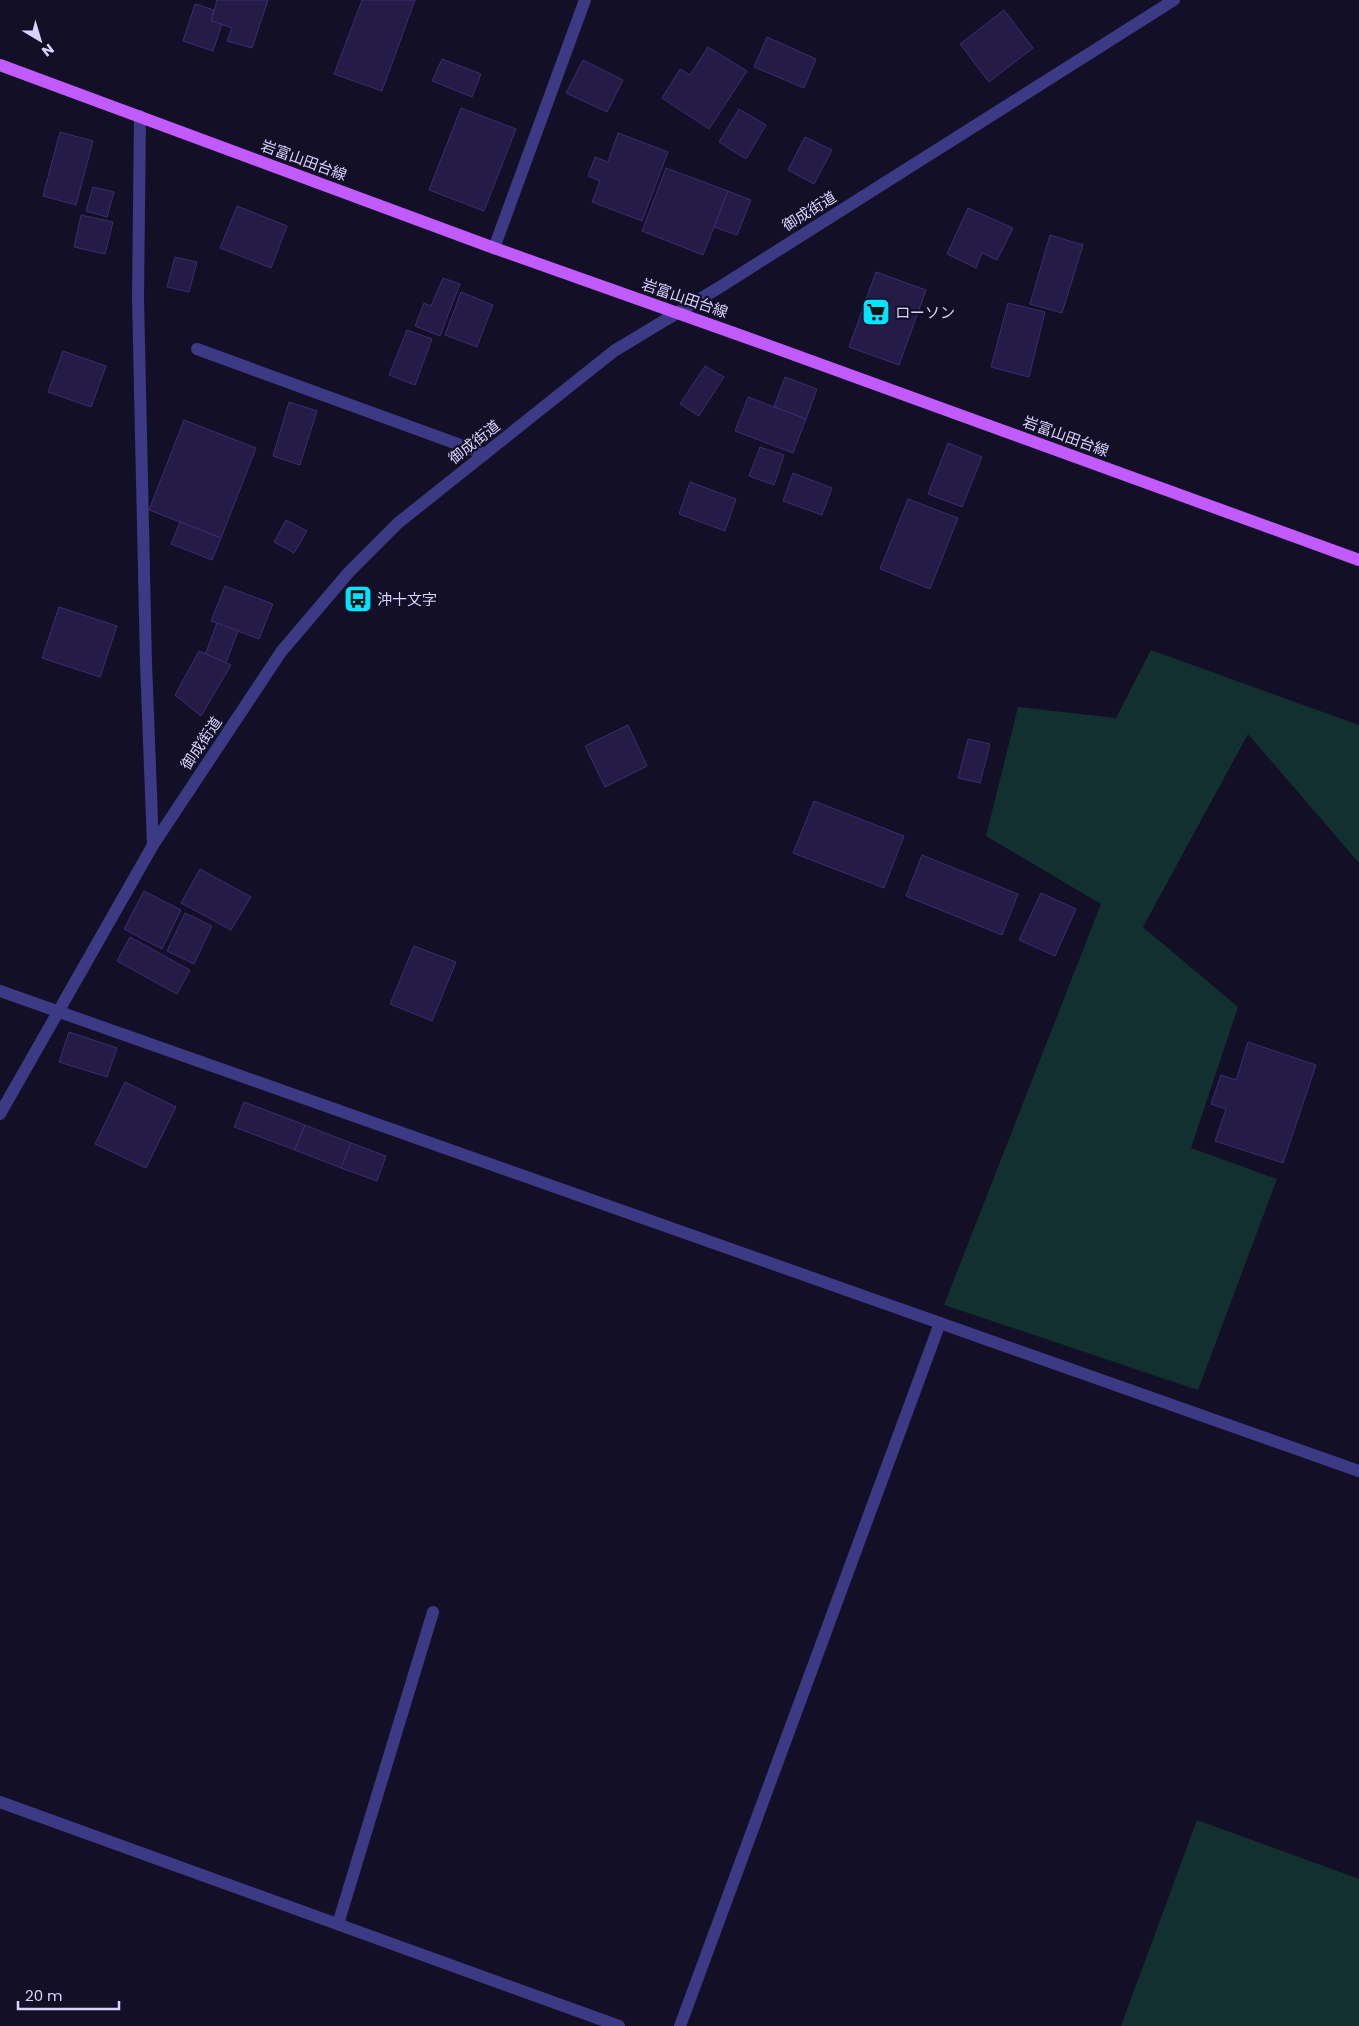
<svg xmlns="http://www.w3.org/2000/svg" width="1359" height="2026" font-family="Poppins,'Noto Sans JP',sans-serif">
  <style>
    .green { fill: #12302f }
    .building { fill: #241b47; stroke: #3b2d73 }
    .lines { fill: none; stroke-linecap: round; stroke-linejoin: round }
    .minor { stroke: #3d3a85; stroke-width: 12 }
    .major { stroke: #c25bff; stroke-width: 12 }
    .labels { text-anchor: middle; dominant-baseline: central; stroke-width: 4.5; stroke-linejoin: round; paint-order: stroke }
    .street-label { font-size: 15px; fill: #d9d4ff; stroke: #130f26 }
    .poi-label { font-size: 15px; fill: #d9d4ff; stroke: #130f26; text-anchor: start }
  </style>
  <rect width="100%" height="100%" fill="#130f26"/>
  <!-- green -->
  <g class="green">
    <path d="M1151 650 1359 725V863L1248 734 1143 927 1238 1007 1191 1148 1277 1179 1198 1390 944 1305 1101 904 986 836 1018 707 1116 718Z"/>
    <path d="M1197 1820 1359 1879V2026H1121Z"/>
  </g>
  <!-- building -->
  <g class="building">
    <path d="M217 0H268L252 48 227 41 232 28 211 21Z"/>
    <path d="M362 0H415L382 91 334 74Z"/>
    <path d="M195 4 214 10 211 21 222 24 213 51 183 41Z"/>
    <path d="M1004 10 1033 48 989 82 960 44Z"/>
    <path d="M767 37 816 59 804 88 754 67Z"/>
    <path d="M708 47 747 71 709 129 662 98 680 69 690 75Z"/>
    <path d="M442 59 481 74 472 97 432 81Z"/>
    <path d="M583 60 623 80 607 112 566 93Z"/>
    <path d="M461 108 516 129 484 211 429 190Z"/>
    <path d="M739 109 766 125 746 159 719 142Z"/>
    <path d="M60 132 93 141 76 205 43 196Z"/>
    <path d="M618 133 668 152 642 221 592 202 600 181 588 176 595 157 608 162Z"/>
    <path d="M805 137 832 150 814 184 788 170Z"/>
    <path d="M666 168 728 191 703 255 642 231Z"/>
    <path d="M93 187 114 192 107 217 86 211Z"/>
    <path d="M728 191 751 200 737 235 714 227Z"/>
    <path d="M237 206 287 226 271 268 220 248Z"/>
    <path d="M968 208 1013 228 997 260 982 253 976 268 947 254Z"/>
    <path d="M81 215 113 222 105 254 74 247Z"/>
    <path d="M1050 235 1083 245 1062 313 1030 304Z"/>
    <path d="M175 257 197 262 189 292 167 287Z"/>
    <path d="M876 272 926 290 899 365 849 347Z"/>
    <path d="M443 278 460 284 440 336 415 326 424 303 431 306Z"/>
    <path d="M461 292 493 305 477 347 445 335Z"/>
    <path d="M1008 303 1045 312 1029 377 991 367Z"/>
    <path d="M407 330 432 339 415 385 389 375Z"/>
    <path d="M63 351 106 366 91 407 48 392Z"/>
    <path d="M705 366 724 377 699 416 680 404Z"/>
    <path d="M785 377 817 389 806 419 774 407Z"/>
    <path d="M748 397 806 419 793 453 735 431Z"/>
    <path d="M289 402 317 411 300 465 273 456Z"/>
    <path d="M184 420 256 448 221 538 149 510Z"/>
    <path d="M948 443 982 457 962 507 928 494Z"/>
    <path d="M760 447 784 455 774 485 749 476Z"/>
    <path d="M793 473 832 488 822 515 783 501Z"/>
    <path d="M690 482 736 499 725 531 679 514Z"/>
    <path d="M908 499 958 518 930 589 880 569Z"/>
    <path d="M286 520 307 531 294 553 274 542Z"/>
    <path d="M180 522 221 538 212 560 171 544Z"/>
    <path d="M225 586 273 604 259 639 211 621Z"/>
    <path d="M59 607 117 626 100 677 42 658Z"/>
    <path d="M217 623 238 631 226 663 205 655Z"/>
    <path d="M199 651 231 665 201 716 175 695Z"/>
    <path d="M628 725 647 766 605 787 585 746Z"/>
    <path d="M968 739 990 744 980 783 958 778Z"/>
    <path d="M814 801 904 836 884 888 793 853Z"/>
    <path d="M922 855 1018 894 1002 935 906 896Z"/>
    <path d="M200 869 251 897 231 930 181 903Z"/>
    <path d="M144 891 181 910 162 949 124 929Z"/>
    <path d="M1041 893 1076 909 1055 956 1019 940Z"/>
    <path d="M185 913 212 926 194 964 167 951Z"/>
    <path d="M130 937 190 970 177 994 117 961Z"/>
    <path d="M414 946 456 962 432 1021 390 1004Z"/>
    <path d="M69 1032 117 1048 107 1077 59 1062Z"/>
    <path d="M1248 1042 1316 1065 1283 1163 1215 1141 1226 1109 1211 1104 1221 1075 1236 1080Z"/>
    <path d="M125 1082 176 1107 146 1168 95 1144Z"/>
    <path d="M244 1102 305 1125 295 1150 234 1127Z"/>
    <path d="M305 1125 351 1143 341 1168 295 1150Z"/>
    <path d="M351 1143 386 1156 377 1181 341 1168Z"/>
  </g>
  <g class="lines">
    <!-- minor -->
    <g class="minor">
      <path d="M140 116 138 298 146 663 153 845"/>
      <path d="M494 248 585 0"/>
      <path d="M197 349 485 454"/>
      <path d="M0 991 1359 1471"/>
      <path d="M0 1114 153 845 281 652 349 572 398 523 614 351 720 287 1174 0"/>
      <path d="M0 1802 619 2026"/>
      <path d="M338 1924 433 1612"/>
      <path d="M680 2026 940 1323"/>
    </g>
    <!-- major -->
    <path class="major" d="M0 65 494 248 745 337 1359 560"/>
  </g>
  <!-- icons -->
  <defs>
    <symbol id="supermarket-square" viewBox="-11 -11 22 22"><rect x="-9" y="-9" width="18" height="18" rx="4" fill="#00e5ff" stroke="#130f26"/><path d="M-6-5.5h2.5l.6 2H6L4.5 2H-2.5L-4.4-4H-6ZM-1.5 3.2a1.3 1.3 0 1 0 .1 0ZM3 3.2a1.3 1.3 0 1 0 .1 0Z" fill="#111"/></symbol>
    <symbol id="bus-square" viewBox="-11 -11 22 22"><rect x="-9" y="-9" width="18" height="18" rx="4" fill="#00e5ff" stroke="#130f26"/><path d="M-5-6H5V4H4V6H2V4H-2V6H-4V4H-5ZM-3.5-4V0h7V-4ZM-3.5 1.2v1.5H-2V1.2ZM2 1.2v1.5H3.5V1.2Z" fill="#111"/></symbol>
  </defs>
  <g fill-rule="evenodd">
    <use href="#supermarket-square" x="860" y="296" width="32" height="32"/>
    <use href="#bus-square" x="342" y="583" width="32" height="32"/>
  </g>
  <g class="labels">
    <!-- street labels -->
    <g class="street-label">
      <text transform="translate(304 160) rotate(20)">岩富山田台線</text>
      <text transform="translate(809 211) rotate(-32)">御成街道</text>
      <text transform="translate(685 298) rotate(19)">岩富山田台線</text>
      <text transform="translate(1066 436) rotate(20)">岩富山田台線</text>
      <text transform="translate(474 442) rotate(-38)">御成街道</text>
      <text transform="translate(201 743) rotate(-56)">御成街道</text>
    </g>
    <!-- poi labels -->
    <g class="poi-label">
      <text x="895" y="312">ローソン</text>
      <text x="377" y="599">沖十文字</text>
    </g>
  </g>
  <!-- north arrow -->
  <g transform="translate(40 40) rotate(142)" stroke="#130f26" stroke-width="4" paint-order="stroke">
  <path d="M0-4L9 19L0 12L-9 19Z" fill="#d9d4ff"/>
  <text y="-8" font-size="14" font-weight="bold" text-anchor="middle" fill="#d9d4ff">N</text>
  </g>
  <!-- scale -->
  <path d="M18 2001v8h101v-8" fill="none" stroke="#d9d4ff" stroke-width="2.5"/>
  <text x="25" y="2001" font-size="15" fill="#d9d4ff" stroke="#130f26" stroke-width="4" paint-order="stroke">20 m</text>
</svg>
